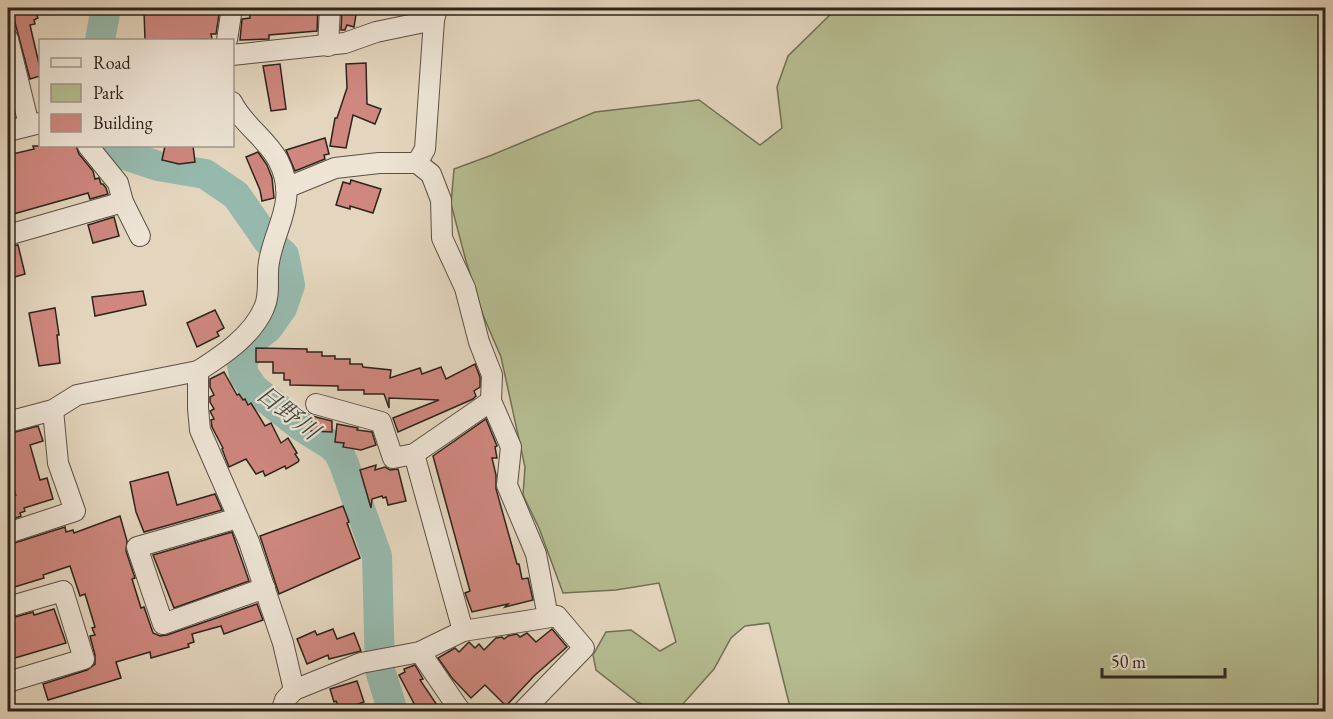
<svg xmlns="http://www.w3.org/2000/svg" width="1333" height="719" font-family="'EB Garamond','Noto Serif JP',serif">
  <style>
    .green { fill: #b5bd91; stroke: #707056; stroke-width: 1.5 }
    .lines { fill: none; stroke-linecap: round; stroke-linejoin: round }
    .river { stroke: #96b9ad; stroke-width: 30 }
    .building { fill: #cf877f; stroke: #2c241b; stroke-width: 1.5 }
    .minor-casing { stroke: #5a5044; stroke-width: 22 }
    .minor { stroke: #ede4d5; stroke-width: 20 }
    .labels { text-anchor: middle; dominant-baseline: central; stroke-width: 4.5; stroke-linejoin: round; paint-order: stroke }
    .water-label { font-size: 24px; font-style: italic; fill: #464940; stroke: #ede4d5 }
  </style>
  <rect width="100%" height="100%" fill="#e4d6be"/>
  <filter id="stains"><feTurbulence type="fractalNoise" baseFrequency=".00333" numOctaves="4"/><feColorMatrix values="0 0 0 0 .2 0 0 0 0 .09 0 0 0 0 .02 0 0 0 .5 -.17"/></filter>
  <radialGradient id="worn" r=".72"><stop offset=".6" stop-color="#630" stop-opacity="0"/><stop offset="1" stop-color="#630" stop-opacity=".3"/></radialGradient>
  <!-- green -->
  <path class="green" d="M837 8H1325V711H791L769 623 745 626 731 638 714 669 682 705 668 711H659L637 702 596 670 593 655 606 632 631 630 660 651 676 642 659 583 616 590 563 593 539 528 523 495 525 467 501 357 483 315 466 261 451 204 454 169 492 155 595 112 699 100 760 145 782 128 777 87 788 56Z"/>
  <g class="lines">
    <!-- river -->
    <g class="river">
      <path d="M100 40 106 8"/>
      <path d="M114 146 125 155 158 166 205 174 236 195 268 241 284 255 290 285 282 308 268 328 256 337 247 351 242 365 244 375 254 389 302 427 331 445 339 453 344 464 377 556 380 670 393 712"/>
    </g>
  </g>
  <!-- building -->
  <g class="building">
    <path d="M18 8H34L38 18 34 20 35 24 30 25 40 68V76L30 79 13 15 20 13Z"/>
    <path d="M220 8 216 34H211L212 39 145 40 144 12H168V9Z"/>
    <path d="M249 8H318L317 31 269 35V39L240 40 242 19 250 18Z"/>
    <path d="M342 8H357L354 27 347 25 345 30H341Z"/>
    <path d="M366 63 367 104 381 109 375 124 353 115 346 148 330 146 335 118H337L347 88 346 64Z"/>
    <path d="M280 64 286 109 271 111 263 66Z"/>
    <path d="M325 138 329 154 324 155 325 159 295 171 286 150Z"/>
    <path d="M33 146H76L79 154 93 171 95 179 99 178 101 184H103L106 188 108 194 90 199 88 193 10 215V213L8 214V155L34 149Z"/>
    <path d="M165 146H193L195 162 179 164 162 160Z"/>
    <path d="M258 152 267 165 272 178 274 198 262 201 260 190 246 157Z"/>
    <path d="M351 180 381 189 373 213 350 206V209L336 205 343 182 350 184Z"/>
    <path d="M114 217 119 236 93 243 88 225Z"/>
    <path d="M18 245 25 274 8 279V247Z"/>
    <path d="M143 291 146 305 95 316 92 297Z"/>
    <path d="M55 308 59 335H57L60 363 39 366 29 313Z"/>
    <path d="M215 310 224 328 217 332 219 336 197 347 187 323Z"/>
    <path d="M256 348 307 349V352H322V356H335V359H350V364H362L363 367 391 370 390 378 420 368 422 374 441 367 446 379 475 364 480 377V387L474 391 476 396 473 399 398 432 393 418 439 400 389 398V408L384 394H364V390H338V386L290 385V380H284V373H273V362H256Z"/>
    <path d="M224 372 237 395 239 394 243 400 245 399 248 405 251 403 265 426 271 423 281 443 288 438 297 453 295 454 299 460 298 462 286 469 285 466 265 476 263 471 256 474 246 459 229 467 222 449 223 448 212 427 211 420 214 419 210 411 214 409 210 402V397L214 395 210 387V379Z"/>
    <path d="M312 416 332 421V432L311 431Z"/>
    <path d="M486 419 497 446 495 447 497 458H492L496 475V489L517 564H519L522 579 528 578 533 600 505 607 508 604 472 612 465 593 470 591 433 456Z"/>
    <path d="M337 424 358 428 357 430 372 432 376 445 361 450 343 447 344 443 335 442Z"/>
    <path d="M38 426 43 441 30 445 40 480 47 478 53 499 24 508 25 511 20 513 21 516 8 521V482L11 481 16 496 8 466V458L13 456 8 434Z"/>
    <path d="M376 465 375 470 385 467 390 470 398 469 406 501 388 505 386 497 383 498 382 496 372 499 371 508 360 470Z"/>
    <path d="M168 472 177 505 215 494 222 510 144 532 136 512 130 482Z"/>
    <path d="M343 506 349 522 347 523 360 558 279 594 260 536Z"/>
    <path d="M120 516 127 541 126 551 135 578 132 579 141 608 144 607 153 633 160 636 167 635 257 604 263 620 224 634 221 626 192 634 194 642 188 644 189 647 151 658 150 652 116 662 121 678 48 700 43 684 87 670 95 664V655L90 636 95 635 92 628 95 627 85 594 80 596 70 566 43 575 44 578 8 589V545L65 527 66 532 73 530 74 533Z"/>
    <path d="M232 532 249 581 174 608 153 555Z"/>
    <path d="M54 609 66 643 8 660V619L33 612 34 615Z"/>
    <path d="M333 629 337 639 354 633 361 651 329 659 328 655 307 664 297 639 315 631 317 635Z"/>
    <path d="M552 629 567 647 534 676 506 706 485 685 471 698 452 678 438 658 455 648 459 652 469 642 475 648 479 644 484 650 496 638 502 637 504 639 508 636 517 634 520 637 527 633 536 642Z"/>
    <path d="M415 665 423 679 420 680 441 711H418L399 675 405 672 404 669Z"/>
    <path d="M357 681 364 702 340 710 336 701 334 702 330 689Z"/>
  </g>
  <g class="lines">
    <defs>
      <g id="minor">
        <path d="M8 39 29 125"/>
        <path d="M227 40 232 8"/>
        <path d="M328 46 330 8"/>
        <path d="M232 55 345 43 376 32 434 20"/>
        <path d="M232 102C243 125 266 138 278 160 299 201 275 225 269 262 266 277 271 293 264 308 252 336 223 355 198 371V408L200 430 249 542 283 643 294 690 285 700 281 712"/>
        <path d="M8 131 40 123"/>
        <path d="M88 146 118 183 123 202 140 236"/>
        <path d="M417 163 425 149 434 20 437 8"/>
        <path d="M286 188 335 168 379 163H417L431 174 441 200 442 238 465 288 479 342 492 375 491 401 511 447 507 485 536 554 548 617"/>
        <path d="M8 235 123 202"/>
        <path d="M316 404 381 422 393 458 414 454 491 401"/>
        <path d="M8 422 53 410 77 395 198 371"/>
        <path d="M414 454 463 631"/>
        <path d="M238 518 137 547 163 624 265 588"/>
        <path d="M8 533 75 511 58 463 53 410"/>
        <path d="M8 607 63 591 84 659 8 682"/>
        <path d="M420 652 461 712"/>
        <path d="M294 690 361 663 420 652 463 631 557 616 584 648 522 712"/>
      </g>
    </defs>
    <!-- minor casing -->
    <use href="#minor" class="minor-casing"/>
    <!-- minor -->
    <use href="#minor" class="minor"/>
  </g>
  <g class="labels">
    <!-- water labels -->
    <g class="water-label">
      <text transform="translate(288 412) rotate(38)">日野川</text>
    </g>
  </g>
  <!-- margin -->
  <rect width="1333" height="719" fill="none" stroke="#e4d6be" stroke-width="30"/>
  <rect x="9" y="9" width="1315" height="701" fill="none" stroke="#2c241b" stroke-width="3"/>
  <rect x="15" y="15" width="1303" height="689" fill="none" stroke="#2c241b" stroke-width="1.5"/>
  <!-- legend -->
  <rect x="39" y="39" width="195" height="108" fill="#ede4d5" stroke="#a0978b" stroke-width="1.5"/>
  <rect x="51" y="58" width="30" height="9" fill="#ede4d5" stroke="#a0978b" stroke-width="1.5"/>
  <text x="93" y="69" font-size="18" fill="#2c241b">Road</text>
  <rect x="51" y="84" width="30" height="18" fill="#b5bd91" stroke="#a0978b" stroke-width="1.5"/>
  <text x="93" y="99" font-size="18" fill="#2c241b">Park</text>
  <rect x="51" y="114" width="30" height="18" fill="#cf877f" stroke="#a0978b" stroke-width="1.5"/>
  <text x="93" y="129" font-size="18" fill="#2c241b">Building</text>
  <!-- scale -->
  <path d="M1102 668v9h123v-9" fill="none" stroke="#2c241b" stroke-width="3"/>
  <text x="1111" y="668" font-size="18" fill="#2c241b" stroke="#ede4d5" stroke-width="4.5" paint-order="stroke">50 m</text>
  <rect width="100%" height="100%" filter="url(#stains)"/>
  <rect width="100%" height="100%" fill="url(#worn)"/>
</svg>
